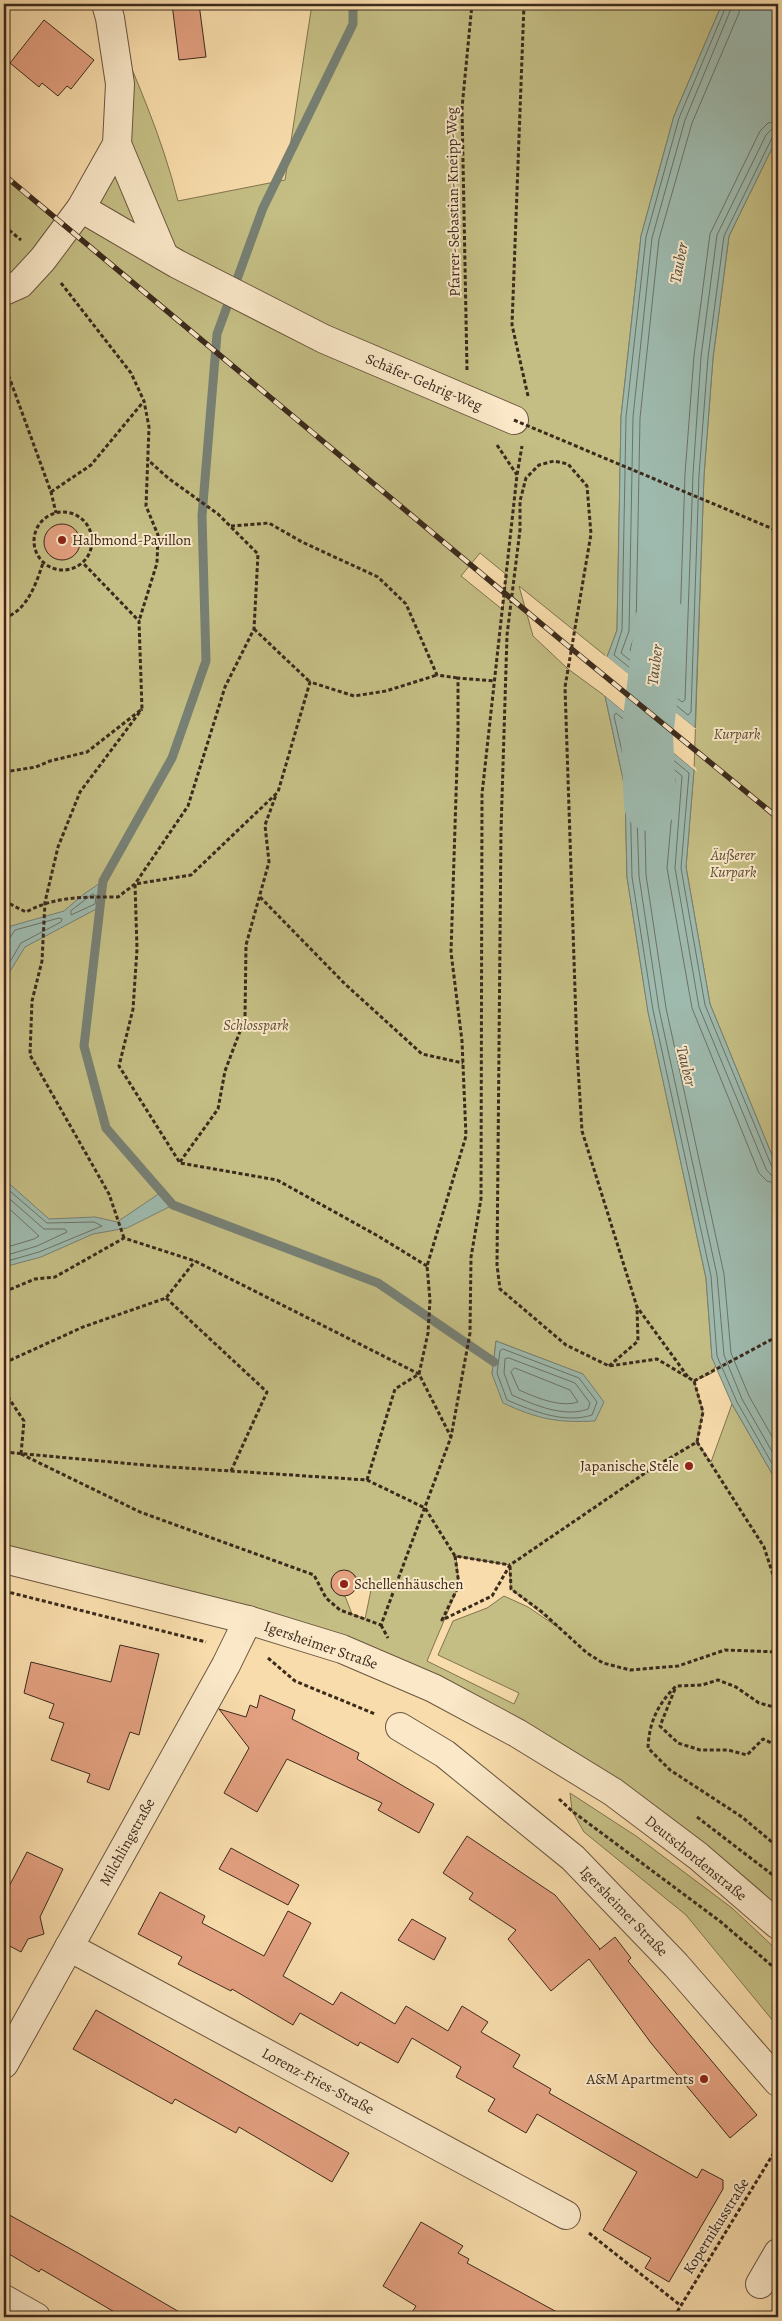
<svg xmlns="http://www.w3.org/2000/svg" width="782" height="2321" font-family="Alegreya,serif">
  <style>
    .green { fill: #c4be84; stroke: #807450; fill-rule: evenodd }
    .water { fill: #9ebaae; stroke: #778074 }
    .pier { fill: #f8dcab }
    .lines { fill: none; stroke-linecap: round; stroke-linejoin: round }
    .shore { stroke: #6d7266; stroke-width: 1 }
    .stream { stroke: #778074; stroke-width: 9 }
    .river { stroke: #9ebaae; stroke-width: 52 }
    .building { fill: #e3a080; stroke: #3c2a1d }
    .minor-casing { stroke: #6b5640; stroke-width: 30 }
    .path { stroke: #3c2a1d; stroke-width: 3; stroke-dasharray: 4 2.5; stroke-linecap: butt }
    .minor { stroke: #fae8c8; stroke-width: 28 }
    .rail-casing { stroke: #3c2a1d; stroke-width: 5.5 }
    .rail { stroke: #fae8c8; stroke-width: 4; stroke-dasharray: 11; stroke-linecap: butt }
    .path-bridge { stroke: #3c2a1d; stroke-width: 3; stroke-dasharray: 4 2.5; stroke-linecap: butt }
    .poi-dot { fill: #8f2418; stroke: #fae8c8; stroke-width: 2 }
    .labels { text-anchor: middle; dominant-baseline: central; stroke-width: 4; stroke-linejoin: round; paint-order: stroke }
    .street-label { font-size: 15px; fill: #3c2a1d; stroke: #fae8c8 }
    .poi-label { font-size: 15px; fill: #3c2a1d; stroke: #fae8c8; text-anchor: start }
    .park-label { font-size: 15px; font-style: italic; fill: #5e4f37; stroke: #fae8c8 }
    .water-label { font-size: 16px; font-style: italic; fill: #544e41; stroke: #fae8c8 }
  </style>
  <rect width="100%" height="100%" fill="#f8dcab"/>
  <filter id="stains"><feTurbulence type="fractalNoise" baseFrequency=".004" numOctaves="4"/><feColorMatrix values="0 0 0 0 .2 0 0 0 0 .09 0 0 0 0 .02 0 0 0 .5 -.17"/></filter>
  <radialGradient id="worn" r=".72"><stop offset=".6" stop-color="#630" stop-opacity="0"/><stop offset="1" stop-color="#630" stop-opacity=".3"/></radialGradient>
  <!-- green -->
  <g class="green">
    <path d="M312 4H722L674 116 641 236 621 417 617 630 607 657 519 586 533 636 568 669 605 696 625 788 627 877 648 1011 706 1278 712 1358 716 1365 712 1373 694 1381 703 1412 697 1442 711 1462 732 1404 778 1484V1925L698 1856 433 1688 4 1559V175L66 226 117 144 110 18C136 78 162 137 178 201L285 180ZM480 553 508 576 506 579 503 610 461 576ZM496 1341 582 1374H492ZM456 1556 509 1565 511 1589 562 1630 528 1607 504 1596 487 1608 453 1621 438 1655 519 1693 514 1704 427 1661 459 1585ZM341 1571 352 1573 371 1590 365 1619 352 1614 345 1596 337 1594 331 1587 332 1578Z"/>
    <path d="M778 136V1170L710 1004 686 867 694 770 704 475 713 358 729 236Z"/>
    <path d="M570 1793 636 1836 732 1908 778 1951V2027L686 1915 584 1832 572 1811Z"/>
  </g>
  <!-- water -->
  <g class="water">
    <path d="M722 4H778V136L729 236 713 358 704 475 695 728 607 657 617 630 621 417 641 236 674 116Z"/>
    <path d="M605 696 694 770 686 867 710 1004 778 1170V1484L732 1404 712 1358 706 1278 648 1012 627 877 625 788Z"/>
    <path d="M103 881 100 907 25 947 4 981V939L11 926 64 911 84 894Z"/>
    <path d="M4 1179 49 1219 95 1217 117 1222 160 1193 173 1205 127 1228 93 1234 41 1257 4 1267Z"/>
    <path d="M496 1341 583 1374 604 1402 595 1421C557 1423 538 1419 503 1403L492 1374Z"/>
  </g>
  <!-- pier -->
  <g class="pier">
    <path d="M605 655 695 728 697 729H693L606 659Z"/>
    <path d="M603 694H606L696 768 697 772Z"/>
  </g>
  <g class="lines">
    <!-- shore -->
    <g class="shore">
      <path d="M727 4 679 118 646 237 626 417 622 630 614 655 688 715 691 712 699 475 708 357 724 236 772 138 778 135"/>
      <path d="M733 4 685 120 652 238 633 417 629 631 621 653 682 702 685 700 693 474 701 357 717 235 766 135 771 130 778 129"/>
      <path d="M740 4 739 13 692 123 659 239 640 418 636 630 630 650 675 687 678 684 685 474 694 356 710 234 760 131 768 123 778 121"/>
      <path d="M93 894 96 896 95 904 71 915V911Z"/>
      <path d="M4 940 9 939 15 930 59 918 62 919 61 922 21 943 4 972"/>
      <path d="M778 1170 772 1167 705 1005 681 868 689 773 616 713 614 716 630 787 632 877 653 1010 711 1276 717 1356 737 1402 778 1474"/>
      <path d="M778 1176 771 1175 766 1169 699 1007 675 868 682 776 626 730 624 733 636 786 639 876 659 1009 717 1275 724 1355 742 1399 778 1462"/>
      <path d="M778 1184 767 1181 759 1173 692 1008 667 868 675 779 638 750 636 752 644 786 646 875 666 1008 724 1274 731 1353 749 1396 778 1447"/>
      <path d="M4 1186 47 1223 94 1222 102 1226 39 1252 4 1262"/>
      <path d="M4 1194 44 1229H65L67 1232 37 1246 4 1256"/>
      <path d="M4 1204 39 1236 34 1239 4 1248"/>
      <path d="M503 1349 579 1378 597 1402 592 1415C564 1424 533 1411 507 1400L497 1373 500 1351Z"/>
      <path d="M509 1358 575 1383 590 1403 588 1409C565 1418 534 1405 512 1395L504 1373 505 1359Z"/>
      <path d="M515 1368 570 1390 578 1402C560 1408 535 1397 519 1390L511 1372Z"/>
    </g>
    <!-- stream -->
    <path class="stream" d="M353 4V24L263 208 217 334 202 516 206 661 172 758 103 881 84 1046 106 1128 173 1205 378 1283 494 1362"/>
    <!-- river -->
    <path class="river" d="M650 805 647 735 661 621"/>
  </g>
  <!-- building -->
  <g class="building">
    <path d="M172 4H199L206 57 179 60Z"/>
    <path d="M44 20 94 60 71 89 67 86 58 96 42 83 39 87 10 63Z"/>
    <circle cx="62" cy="542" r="18"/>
    <circle cx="344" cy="1583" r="13"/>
    <path d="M120 1645 159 1654 139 1735 130 1732 109 1790 87 1782 90 1774 51 1760 64 1723 49 1718 54 1704 24 1693 31 1662 111 1682Z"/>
    <path d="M260 1695 295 1710 292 1719 359 1753 357 1759 434 1804 419 1833 378 1810 382 1803 287 1759 257 1812 224 1793 249 1748 219 1709 246 1717 250 1705 257 1708Z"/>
    <path d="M467 1836 555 1895 600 1949 599 1950 615 1937 631 1958 628 1961 757 2115 730 2138 651 2043 589 1959 551 1991 508 1939 516 1930 469 1899 473 1893 443 1873Z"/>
    <path d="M231 1848 299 1885 288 1905 219 1869Z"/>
    <path d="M27 1852 63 1869 40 1917 44 1934 28 1939 21 1952 4 1943V1896Z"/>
    <path d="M160 1892 205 1916 202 1923 264 1956 288 1911 311 1923 283 1976 333 2005 341 1992 395 2024 406 2006 448 2031 462 2006 488 2022 481 2032 520 2055 513 2067 551 2089 549 2093 697 2178 702 2169 723 2180V2189L669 2282 645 2268 651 2258 603 2230 637 2172 537 2114 526 2133 488 2111 495 2099 456 2077 461 2067 412 2038 398 2063 360 2042 358 2046 300 2013 293 2025 232 1989 231 1991 178 1964 182 1957 138 1934Z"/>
    <path d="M412 1919 446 1938 434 1960 398 1940Z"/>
    <path d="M96 2010 349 2153 332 2182 239 2127 236 2133 175 2099 172 2104 73 2049Z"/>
    <path d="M4 2212 78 2253 188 2317H123L41 2269 39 2272 4 2251Z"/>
    <path d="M421 2222 463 2246 458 2253 469 2259 467 2263 566 2317H409L416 2306 383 2286Z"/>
  </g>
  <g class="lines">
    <defs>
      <g id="minor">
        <path d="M117 144 164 256"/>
        <path d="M81 208 177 264 324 339 514 420"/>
        <path d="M4 291 20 284 43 259 81 208 117 144 120 84 110 18 106 4"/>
        <path d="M4 1559 248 1620 342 1649 433 1688 517 1733 613 1792 698 1856 778 1925"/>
        <path d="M400 1727 445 1754 573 1858 676 1965 778 2082"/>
        <path d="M69 1947 566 2215"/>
        <path d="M4 2064 226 1665 248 1620"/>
        <path d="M760 2284 778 2253"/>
        <path d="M4 2299 36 2317"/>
      </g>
    </defs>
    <!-- minor casing -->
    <use href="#minor" class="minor-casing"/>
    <!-- path -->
    <g class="path">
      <path d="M524 4 512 325 528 396"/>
      <path d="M4 226 21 240"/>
      <path d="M61 283 131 373 144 401 149 427 146 506 158 535 157 563 139 621"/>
      <path d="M4 363 51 492 56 513"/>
      <path d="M467 370 462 108 472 4"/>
      <path d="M4 389 11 385"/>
      <path d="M497 445 517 475"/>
      <path d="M51 492 91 465 144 401"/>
      <circle cx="63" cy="541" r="29"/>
      <path d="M231 526 269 523 302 542 378 577 406 604 437 675 458 678"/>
      <path d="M4 618C27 611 36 584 43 563"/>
      <path d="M254 629 310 682"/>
      <path d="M4 772 36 767 50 761 87 752 142 709 139 621 83 563"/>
      <path d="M260 897 345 984 422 1054 463 1063"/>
      <path d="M4 901 26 912C56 896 84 897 118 897L135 884 188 806 225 687 254 629 258 554 218 514 168 478 148 460"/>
      <path d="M180 1162 218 1109 225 1071 245 1018 246 945 269 862 265 825 276 795"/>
      <path d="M124 1238 109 1194 30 1055 32 1001 42 961 45 902 58 847 80 792 142 709"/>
      <path d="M427 1266 378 1236 277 1180 180 1163 119 1066 133 1009 137 949 135 884 191 875 278 792 310 682 354 696 386 691 437 675"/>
      <path d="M4 1292 35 1279 55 1277 124 1238 195 1261 419 1374 451 1437"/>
      <path d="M166 1298 267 1392 231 1471"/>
      <path d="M4 1363 83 1327 166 1298 195 1261"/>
      <path d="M609 1366 638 1341 637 1307"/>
      <path d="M694 1381 778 1336"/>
      <path d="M4 1391 24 1421 21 1454"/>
      <path d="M697 1442 764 1547 778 1590"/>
      <path d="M4 1452 155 1466 367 1480 425 1508 455 1556 510 1565"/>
      <path d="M21 1454 140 1512 314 1575 326 1598 340 1610 381 1625 451 1437 470 1333 471 1257 481 1199 482 794 517 475 522 446"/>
      <path d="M367 1480 395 1389 419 1374 428 1333 430 1300 427 1266 466 1136 462 1041 451 952 458 733V678L495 681"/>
      <path d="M455 1556 459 1585 442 1620 492 1596 510 1565 648 1471 697 1442 703 1412 694 1381 657 1359 609 1366 566 1345 500 1289 497 1265 501 831 507 635 520 530V501L526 478 539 465 554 461 568 464 587 486 591 534 565 687 577 1051 582 1131 637 1307 688 1377"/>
      <path d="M510 1566 511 1589 542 1612 587 1653 603 1663 630 1670 678 1666 725 1650 778 1652"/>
      <path d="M4 1591 206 1642"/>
      <path d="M381 1625 388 1638"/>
      <path d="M268 1658 295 1681 375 1714"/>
      <path d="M675 1689 660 1726 678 1743 700 1750H728L747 1755 763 1739 778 1746"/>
      <path d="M778 1708 759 1703 736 1687 718 1680 702 1685 676 1686C658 1704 649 1722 648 1748L670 1770 742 1817 778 1847"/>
      <path d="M559 1799 572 1811 721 1922 778 1971"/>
      <path d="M697 1817 778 1879"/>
      <path d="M589 2233 680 2305"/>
      <path d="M674 2317 778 2146"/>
    </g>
    <!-- minor -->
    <use href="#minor" class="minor"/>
    <defs>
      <path id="rail" d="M4 175 562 641 778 818"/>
    </defs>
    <!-- rail casing -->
    <use href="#rail" class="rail-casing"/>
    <!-- rail -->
    <use href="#rail" class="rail"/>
    <!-- path-bridge -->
    <path class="path-bridge" d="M514 420 778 531"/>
  </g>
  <!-- markers -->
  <g class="poi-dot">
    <circle cx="62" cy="540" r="5"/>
    <circle cx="689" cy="1466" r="5"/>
    <circle cx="344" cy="1584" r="5"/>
    <circle cx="704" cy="2079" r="5"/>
  </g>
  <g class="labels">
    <!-- street labels -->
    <g class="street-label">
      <text transform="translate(453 202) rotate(-91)">Pfarrer-Sebastian-Kneipp-Weg</text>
      <text transform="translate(424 382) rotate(23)">Schäfer-Gehrig-Weg</text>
      <text transform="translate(321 1645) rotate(19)">Igersheimer Straße</text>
      <text transform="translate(127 1842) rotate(-61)">Milchlingstraße</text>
      <text transform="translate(696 1858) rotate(39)">Deutschordenstraße</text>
      <text transform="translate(624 1911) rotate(46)">Igersheimer Straße</text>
      <text transform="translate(318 2081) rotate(28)">Lorenz-Fries-Straße</text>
      <text transform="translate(716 2226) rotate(-58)">Kopernikusstraße</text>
    </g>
    <!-- poi labels -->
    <g class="poi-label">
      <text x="72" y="540">Halbmond-Pavillon</text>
      <text x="679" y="1466" text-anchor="end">Japanische Stele</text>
      <text x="354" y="1584">Schellenhäuschen</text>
      <text x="694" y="2079" text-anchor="end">A&amp;M Apartments</text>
    </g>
    <!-- park labels -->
    <g class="park-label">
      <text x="737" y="734">Kurpark</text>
      <text x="733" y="855">Äußerer<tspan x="733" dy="17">Kurpark</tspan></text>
      <text x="256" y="1025">Schlosspark</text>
    </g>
    <!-- water labels -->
    <g class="water-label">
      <text transform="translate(679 263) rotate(-79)">Tauber</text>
      <text transform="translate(655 665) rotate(-83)">Tauber</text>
      <text transform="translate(686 1066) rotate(76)">Tauber</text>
    </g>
  </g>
  <!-- margin -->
  <rect width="782" height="2321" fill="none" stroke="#f8dcab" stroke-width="20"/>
  <rect x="5" y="5" width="772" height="2311" fill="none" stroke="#3c2a1d" stroke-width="2.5"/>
  <rect x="10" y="10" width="762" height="2301" fill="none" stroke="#3c2a1d"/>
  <rect width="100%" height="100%" filter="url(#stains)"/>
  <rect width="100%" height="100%" fill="url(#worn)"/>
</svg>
